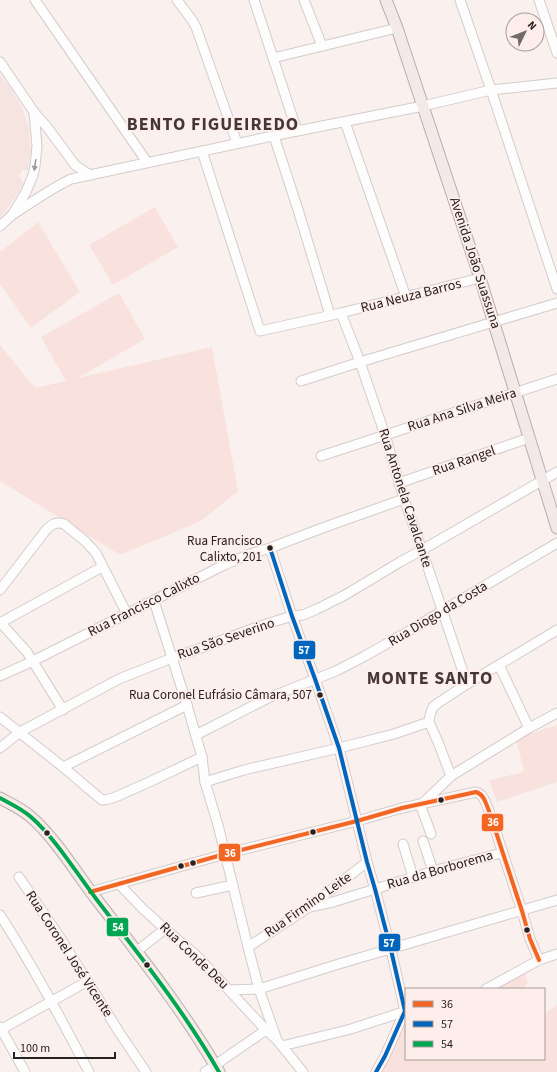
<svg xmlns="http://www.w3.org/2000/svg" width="557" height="1072" font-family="'Source Sans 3',sans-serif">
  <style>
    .built { fill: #f6e4e1 }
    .green { fill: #f9e1dd }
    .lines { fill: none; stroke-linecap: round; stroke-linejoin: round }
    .minor-casing { stroke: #d3ccca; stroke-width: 11 }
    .major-casing { stroke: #bcadaa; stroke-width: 13 }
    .minor { stroke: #fefdfd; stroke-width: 9 }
    .major { stroke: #f2eae9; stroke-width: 11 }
    .bus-1-casing { stroke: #feeeeb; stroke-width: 7 }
    .bus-2-casing { stroke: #feeeeb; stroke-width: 7 }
    .bus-3-casing { stroke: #feeeeb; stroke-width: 7 }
    .bus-1 { stroke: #f26522; stroke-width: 4 }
    .bus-2 { stroke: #0065bd; stroke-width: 4 }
    .bus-3 { stroke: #00a651; stroke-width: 4 }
    .oneway { fill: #9d9a9a }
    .bus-dot { fill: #272120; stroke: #feeeeb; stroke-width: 1.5 }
    .labels { text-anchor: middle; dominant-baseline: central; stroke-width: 3.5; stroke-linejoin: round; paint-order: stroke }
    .bus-label { font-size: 13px; fill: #272120; stroke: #feeeeb; text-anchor: end }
    .street-label { font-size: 14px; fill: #272120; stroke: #feeeeb }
    .district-label { font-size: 18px; font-weight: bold; letter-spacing: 1px; fill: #443735; stroke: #feeeeb }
    .line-badge { stroke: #feeeeb; stroke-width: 1.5 }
    .badge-label { font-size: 11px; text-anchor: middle; font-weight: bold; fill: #fff }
  </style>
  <rect width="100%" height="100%" fill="#faf1ef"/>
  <!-- built -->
  <path class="built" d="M0 75 12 90 22 108 29 128 31 151 28 170H22L19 176 24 184 5 212 0 217Z"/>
  <!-- green -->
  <g class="green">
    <path d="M155 207 178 247 113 285 89 245Z"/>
    <path d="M38 222 80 292 31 328 0 284V252Z"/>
    <path d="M119 293 145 339 78 378 212 347 238 491 201 521 120 555 0 481V345L35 388 66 381 41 337Z"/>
    <path d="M557 725V782L497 802 489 780 524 772 516 738Z"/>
    <path d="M525 974 528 983 522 989H477Z"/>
    <path d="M557 1005V1072H379L406 1022V1059H544V1014Z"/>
  </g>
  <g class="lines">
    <defs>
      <g id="minor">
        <path d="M35 0 147 162"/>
        <path d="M177 0 192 20 196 27 237 143"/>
        <path d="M254 0 297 131"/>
        <path d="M304 0 322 46"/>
        <path d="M460 0 491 90 557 289"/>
        <path d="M539 0 557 53"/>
        <path d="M273 58 397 28"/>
        <path d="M0 62 34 112 47 127 75 165 90 175"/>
        <path d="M345 122 406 297"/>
        <path d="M274 136 299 213 330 315"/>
        <path d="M202 151 260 331 341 313 480 278"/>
        <path d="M12 215C31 203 50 189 71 179L282 134 423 106 491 90 557 83"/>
        <path d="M0 226 12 215 26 192 33 175 35 166 37 146 34 112"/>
        <path d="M341 313 360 362 385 435 404 499 422 550 467 684"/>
        <path d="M301 381 360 362 557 303"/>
        <path d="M321 456 557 379"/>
        <path d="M399 483 529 438"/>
        <path d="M270 548 292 616 315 679 339 748 367 862 375 889 391 950 405 1011 385 1056 376 1072"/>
        <path d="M0 590 46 530C51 525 56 521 64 524L85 541 96 553 127 614"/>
        <path d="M154 601 187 705 202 757 205 782 218 825 248 947 259 989 277 1040 303 1072"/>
        <path d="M0 622 27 652 63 710"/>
        <path d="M0 623 102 567"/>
        <path d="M499 665 529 728"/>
        <path d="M0 676 33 661 224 565 250 554 270 548 325 527 404 499"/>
        <path d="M0 717 63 767 102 800C112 800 122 794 131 790 155 780 178 768 202 757"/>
        <path d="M196 735 268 698 336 671 365 656 409 631 442 611 557 543"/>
        <path d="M0 748 20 732 119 679 172 658 201 648 260 626 292 616 303 615 317 609 345 595 400 562 422 550 557 472"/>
        <path d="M63 767 187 705"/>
        <path d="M451 776 438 742 429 722 430 715 433 707 438 703 467 684 557 630"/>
        <path d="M205 782 244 770 339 748 394 734 429 722"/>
        <path d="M423 803 451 776 529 728 557 713"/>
        <path d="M420 804 431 834"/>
        <path d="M423 841 433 871"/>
        <path d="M403 844 413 877"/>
        <path d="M19 877 57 933 119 1032 146 1072"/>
        <path d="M119 884 142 908 165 929 196 955 213 973 266 1030 276 1039"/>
        <path d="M90 892 225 854 357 821 402 808 476 792C484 794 486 804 489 811L522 911 530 939 539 960"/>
        <path d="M196 893 233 885"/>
        <path d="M309 907 333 902 440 869 502 853"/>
        <path d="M0 915C33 966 61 1019 89 1072"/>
        <path d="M248 947 309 907 367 862"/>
        <path d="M137 951 165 929"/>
        <path d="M486 989 539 960 557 954"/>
        <path d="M230 990 259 989 342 963 557 900"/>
        <path d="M0 1027 25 1072"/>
        <path d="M0 1030 88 981"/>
        <path d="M282 1046 351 1029 406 1011"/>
        <path d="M205 1072 266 1030"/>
      </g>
      <g id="major">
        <path d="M386 0 397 28 480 278 557 528"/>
        <path d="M0 798C11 804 22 809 31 817 56 839 77 874 97 900 140 956 184 1011 219 1072"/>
      </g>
    </defs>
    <!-- minor casing -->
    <use href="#minor" class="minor-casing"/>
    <!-- major casing -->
    <use href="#major" class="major-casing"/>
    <!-- minor -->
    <use href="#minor" class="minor"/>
    <!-- major -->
    <use href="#major" class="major"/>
    <defs>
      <path id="bus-1" d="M90 892 225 854 357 821 402 808 476 792C484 794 486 804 489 811L522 911 530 939 539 960"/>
      <path id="bus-2" d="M270 548 292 616 315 679 339 748 367 862 375 889 391 950 405 1011 385 1056 376 1072"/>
      <path id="bus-3" d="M0 798C11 804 22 809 31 817 56 839 77 874 97 900 140 956 184 1011 219 1072"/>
    </defs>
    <!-- bus-1 casing -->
    <use href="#bus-1" class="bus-1-casing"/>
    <!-- bus-2 casing -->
    <use href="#bus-2" class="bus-2-casing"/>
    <!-- bus-3 casing -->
    <use href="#bus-3" class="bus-3-casing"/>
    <!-- bus-1 -->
    <use href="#bus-1" class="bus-1"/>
    <!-- bus-2 -->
    <use href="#bus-2" class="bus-2"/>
    <!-- bus-3 -->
    <use href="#bus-3" class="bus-3"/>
  </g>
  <!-- one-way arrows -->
  <defs><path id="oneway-solid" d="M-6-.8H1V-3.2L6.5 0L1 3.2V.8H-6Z"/></defs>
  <use class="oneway" href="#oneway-solid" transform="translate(35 165) rotate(99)"/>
  <!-- markers -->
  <g class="bus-dot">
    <circle cx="270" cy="548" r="3.5"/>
    <circle cx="320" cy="695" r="3.5"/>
    <circle cx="441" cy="800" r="3.5"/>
    <circle cx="313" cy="832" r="3.5"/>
    <circle cx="47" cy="833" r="3.5"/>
    <circle cx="193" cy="863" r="3.5"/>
    <circle cx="181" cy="866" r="3.5"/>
    <circle cx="527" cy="930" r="3.5"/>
    <circle cx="147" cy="965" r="3.5"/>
  </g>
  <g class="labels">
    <!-- bus labels -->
    <g class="bus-label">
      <text x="262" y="541">Rua Francisco<tspan x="262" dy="16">Calixto, 201</tspan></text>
      <text x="312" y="695">Rua Coronel Eufrásio Câmara, 507</text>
    </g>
    <!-- street labels -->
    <g class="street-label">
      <text transform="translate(475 263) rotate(72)">Avenida João Suassuna</text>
      <text transform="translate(411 296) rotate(-14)">Rua Neuza Barros</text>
      <text transform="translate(462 410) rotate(-18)">Rua Ana Silva Meira</text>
      <text transform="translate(464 461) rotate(-19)">Rua Rangel</text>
      <text transform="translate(405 498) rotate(72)">Rua Antonela Cavalcante</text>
      <text transform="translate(144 605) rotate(-27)">Rua Francisco Calixto</text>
      <text transform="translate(438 614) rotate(-31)">Rua Diogo da Costa</text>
      <text transform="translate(226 639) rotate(-19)">Rua São Severino</text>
      <text transform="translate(440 870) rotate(-16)">Rua da Borborema</text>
      <text transform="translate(308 905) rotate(-35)">Rua Firmino Leite</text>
      <text transform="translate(69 954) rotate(57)">Rua Coronel José Vicente</text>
      <text transform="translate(194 956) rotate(44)">Rua Conde Deu</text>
    </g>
    <!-- district labels -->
    <g class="district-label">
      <text x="213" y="124">BENTO FIGUEIREDO</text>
      <text x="430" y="678">MONTE SANTO</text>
    </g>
  </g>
  <g class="line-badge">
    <rect x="293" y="640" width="23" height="20" rx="4" fill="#0065bd"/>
    <rect x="481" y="813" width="23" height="19" rx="4" fill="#f26522"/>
    <rect x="218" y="843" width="23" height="19" rx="4" fill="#f26522"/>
    <rect x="106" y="917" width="23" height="20" rx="4" fill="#00a651"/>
    <rect x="378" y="933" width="23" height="19" rx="4" fill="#0065bd"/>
  </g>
  <g class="badge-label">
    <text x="304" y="654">57</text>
    <text x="493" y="826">36</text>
    <text x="230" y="857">36</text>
    <text x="118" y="931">54</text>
    <text x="389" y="947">57</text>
  </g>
  <!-- legend -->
  <rect x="405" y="988" width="140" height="72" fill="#feeeeb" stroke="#a89c9a"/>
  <rect x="413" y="1001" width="20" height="6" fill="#f26522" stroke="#a89c9a"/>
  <text x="441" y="1008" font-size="12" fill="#272120">36</text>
  <rect x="413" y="1021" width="20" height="6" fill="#0065bd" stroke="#a89c9a"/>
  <text x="441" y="1028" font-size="12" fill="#272120">57</text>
  <rect x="413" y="1041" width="20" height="6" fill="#00a651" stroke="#a89c9a"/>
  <text x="441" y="1048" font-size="12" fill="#272120">54</text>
  <!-- north arrow -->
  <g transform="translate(525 32) rotate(47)"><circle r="19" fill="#feeeeb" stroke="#a89c9a"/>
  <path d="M0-3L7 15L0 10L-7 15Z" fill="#716a68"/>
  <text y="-6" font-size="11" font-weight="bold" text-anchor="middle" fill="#272120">N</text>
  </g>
  <!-- scale -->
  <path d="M14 1052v6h101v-6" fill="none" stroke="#272120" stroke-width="2"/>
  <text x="20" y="1052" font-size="12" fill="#272120" stroke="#feeeeb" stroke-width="3" paint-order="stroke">100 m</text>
</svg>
